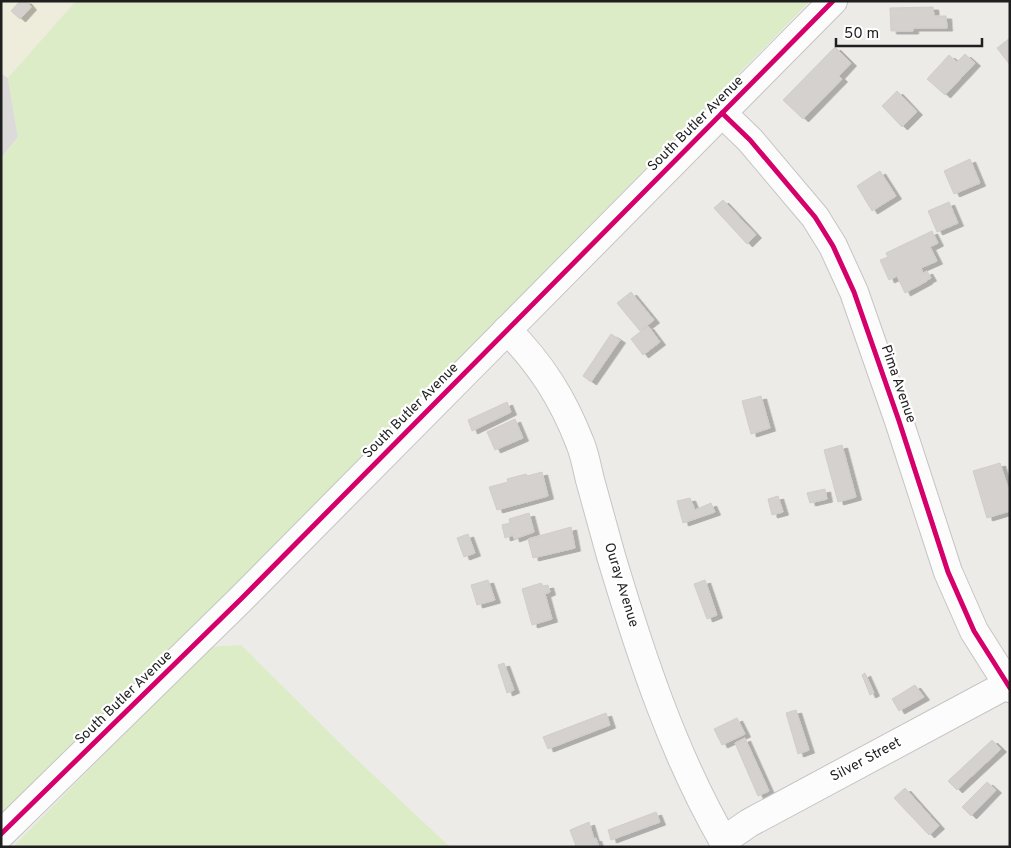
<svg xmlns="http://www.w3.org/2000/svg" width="1011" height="848" font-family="Overpass,sans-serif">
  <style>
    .residential { fill: #dcdbd9 }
    .farmland { fill: #eeeddb }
    .grass { fill: #dbecc6 }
    .building { fill: #d4d1cf; stroke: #d1cdc9; filter: url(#shadow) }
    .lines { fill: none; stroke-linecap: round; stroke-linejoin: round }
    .minor-casing { stroke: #c6c5c4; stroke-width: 30 }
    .minor { stroke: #fcfcfc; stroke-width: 28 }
    .cycleway-casing { stroke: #fff; stroke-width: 8 }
    .cycleway { stroke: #d6006c; stroke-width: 5 }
    .labels { text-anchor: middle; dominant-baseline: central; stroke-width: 4.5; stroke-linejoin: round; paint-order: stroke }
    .street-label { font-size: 14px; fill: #1f1f1f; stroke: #fff }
  </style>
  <defs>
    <filter id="shadow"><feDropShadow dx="5.5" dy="3" stdDeviation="0" flood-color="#0004"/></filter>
  </defs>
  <rect width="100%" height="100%" fill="#edebe8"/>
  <!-- residential -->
  <path class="residential" d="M1 73 8 78 18 137 1 158Z"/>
  <!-- farmland -->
  <path class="farmland" d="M1 1H76L8 78 1 73Z"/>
  <!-- grass -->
  <g class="grass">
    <path d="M76 1H810L1 825V159L18 137 8 78Z"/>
    <path d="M241 645 352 755 450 847H13L209 647Z"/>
  </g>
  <!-- building -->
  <g class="building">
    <path d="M20 1H26L31 7 20 19 11 11Z"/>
    <path d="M933 7 934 16H946L947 28H913V31H891L890 8Z"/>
    <path d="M1010 38V65L997 48Z"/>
    <path d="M835 47 851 63 839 76 842 79 803 119 783 100Z"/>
    <path d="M965 54 975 63 945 95 927 79 949 55 957 62Z"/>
    <path d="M897 91 917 112 902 127 882 106Z"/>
    <path d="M970 159 980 183 954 194 944 171Z"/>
    <path d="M880 171 896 196 872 211 857 186Z"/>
    <path d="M723 200 756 235 747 244 714 208Z"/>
    <path d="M949 202 958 223 937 232 928 211Z"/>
    <path d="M932 231 938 243 930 247 937 261 921 268 923 273 927 271 931 278 927 280V281L905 293 897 276 889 280 880 260 888 257 886 253Z"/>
    <path d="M631 292 654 320 640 331 617 303Z"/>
    <path d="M648 326 660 342 643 355 631 339Z"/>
    <path d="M611 334 620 340 591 382 583 376Z"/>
    <path d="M761 396 770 428 751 434 742 401Z"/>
    <path d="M507 402 511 412 472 431 468 420Z"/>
    <path d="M515 419 523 438 495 450 487 432Z"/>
    <path d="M842 445 856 497 838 502 824 450Z"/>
    <path d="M1000 463 1010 494V511L987 518 973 471Z"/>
    <path d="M542 472 548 496 497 510 489 487 508 482 507 479 526 474 527 476Z"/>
    <path d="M825 489 827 499 810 503 807 493Z"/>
    <path d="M778 496 783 512 772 515 768 499Z"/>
    <path d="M690 498 695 510 711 503 715 512 683 523 677 501Z"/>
    <path d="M529 513 534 532 514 539 513 535 505 538 502 525 510 523 509 519Z"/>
    <path d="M571 527 575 548 533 558 528 539Z"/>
    <path d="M468 534 475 553 464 557 457 538Z"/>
    <path d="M488 580 495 600 477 605 471 585Z"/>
    <path d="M705 580 717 615 707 619 694 584Z"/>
    <path d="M541 583 543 586 548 585 550 592 545 594 552 619 532 625 522 589Z"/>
    <path d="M504 663 514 690 507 693 498 665Z"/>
    <path d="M865 673 874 693 870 695 862 675Z"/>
    <path d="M915 685 924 697 899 711 892 699Z"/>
    <path d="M796 710 809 750 798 754 786 713Z"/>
    <path d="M606 713 610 725 548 749 543 737Z"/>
    <path d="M737 718 745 734 722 745 714 729Z"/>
    <path d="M745 738 769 791 758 796 735 743Z"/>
    <path d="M992 740 1001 749 957 790 948 781Z"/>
    <path d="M987 782 996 790 971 816 962 807Z"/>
    <path d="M905 788 939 826 929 835 894 798Z"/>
    <path d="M656 812 660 822 611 840 608 830Z"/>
    <path d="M589 822 594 839 596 838 599 847H573L576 846 570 830Z"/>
  </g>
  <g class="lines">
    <defs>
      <g id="minor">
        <path d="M722 113 750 140 815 217 833 246 854 292 899 421 948 572 974 631 1010 688"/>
        <path d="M507 330C541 364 563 399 580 443 585 455 587 468 590 480 597 505 604 531 611 556 641 656 674 757 727 847"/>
        <path d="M1 834 241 599 833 1"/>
        <path d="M723 841 749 823 1010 683"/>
      </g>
    </defs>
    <!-- minor casing -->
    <use href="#minor" class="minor-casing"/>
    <!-- minor -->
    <use href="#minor" class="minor"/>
    <defs>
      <g id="cycleway">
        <path d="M722 113 750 140 815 217 833 246 854 292 899 421 948 572 974 631 1010 688"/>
        <path d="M1 834 241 599 833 1"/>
      </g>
    </defs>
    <!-- cycleway casing -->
    <use href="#cycleway" class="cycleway-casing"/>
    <!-- cycleway -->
    <use href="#cycleway" class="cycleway"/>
  </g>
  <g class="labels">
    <!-- street labels -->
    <g class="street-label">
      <text transform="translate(696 124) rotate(-45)">South Butler Avenue</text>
      <text transform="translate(898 384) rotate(71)">Pima Avenue</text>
      <text transform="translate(411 411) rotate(-45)">South Butler Avenue</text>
      <text transform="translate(621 585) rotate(73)">Ouray Avenue</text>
      <text transform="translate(124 698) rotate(-44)">South Butler Avenue</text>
      <text transform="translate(866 760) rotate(-28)">Silver Street</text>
    </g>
  </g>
  <!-- border -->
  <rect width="1011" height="848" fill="none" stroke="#1f1f1f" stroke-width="5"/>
  <!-- scale -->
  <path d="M836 38v8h146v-8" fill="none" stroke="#1f1f1f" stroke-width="2.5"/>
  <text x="844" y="38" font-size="15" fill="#1f1f1f" stroke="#ffffff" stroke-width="4" paint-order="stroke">50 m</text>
</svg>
